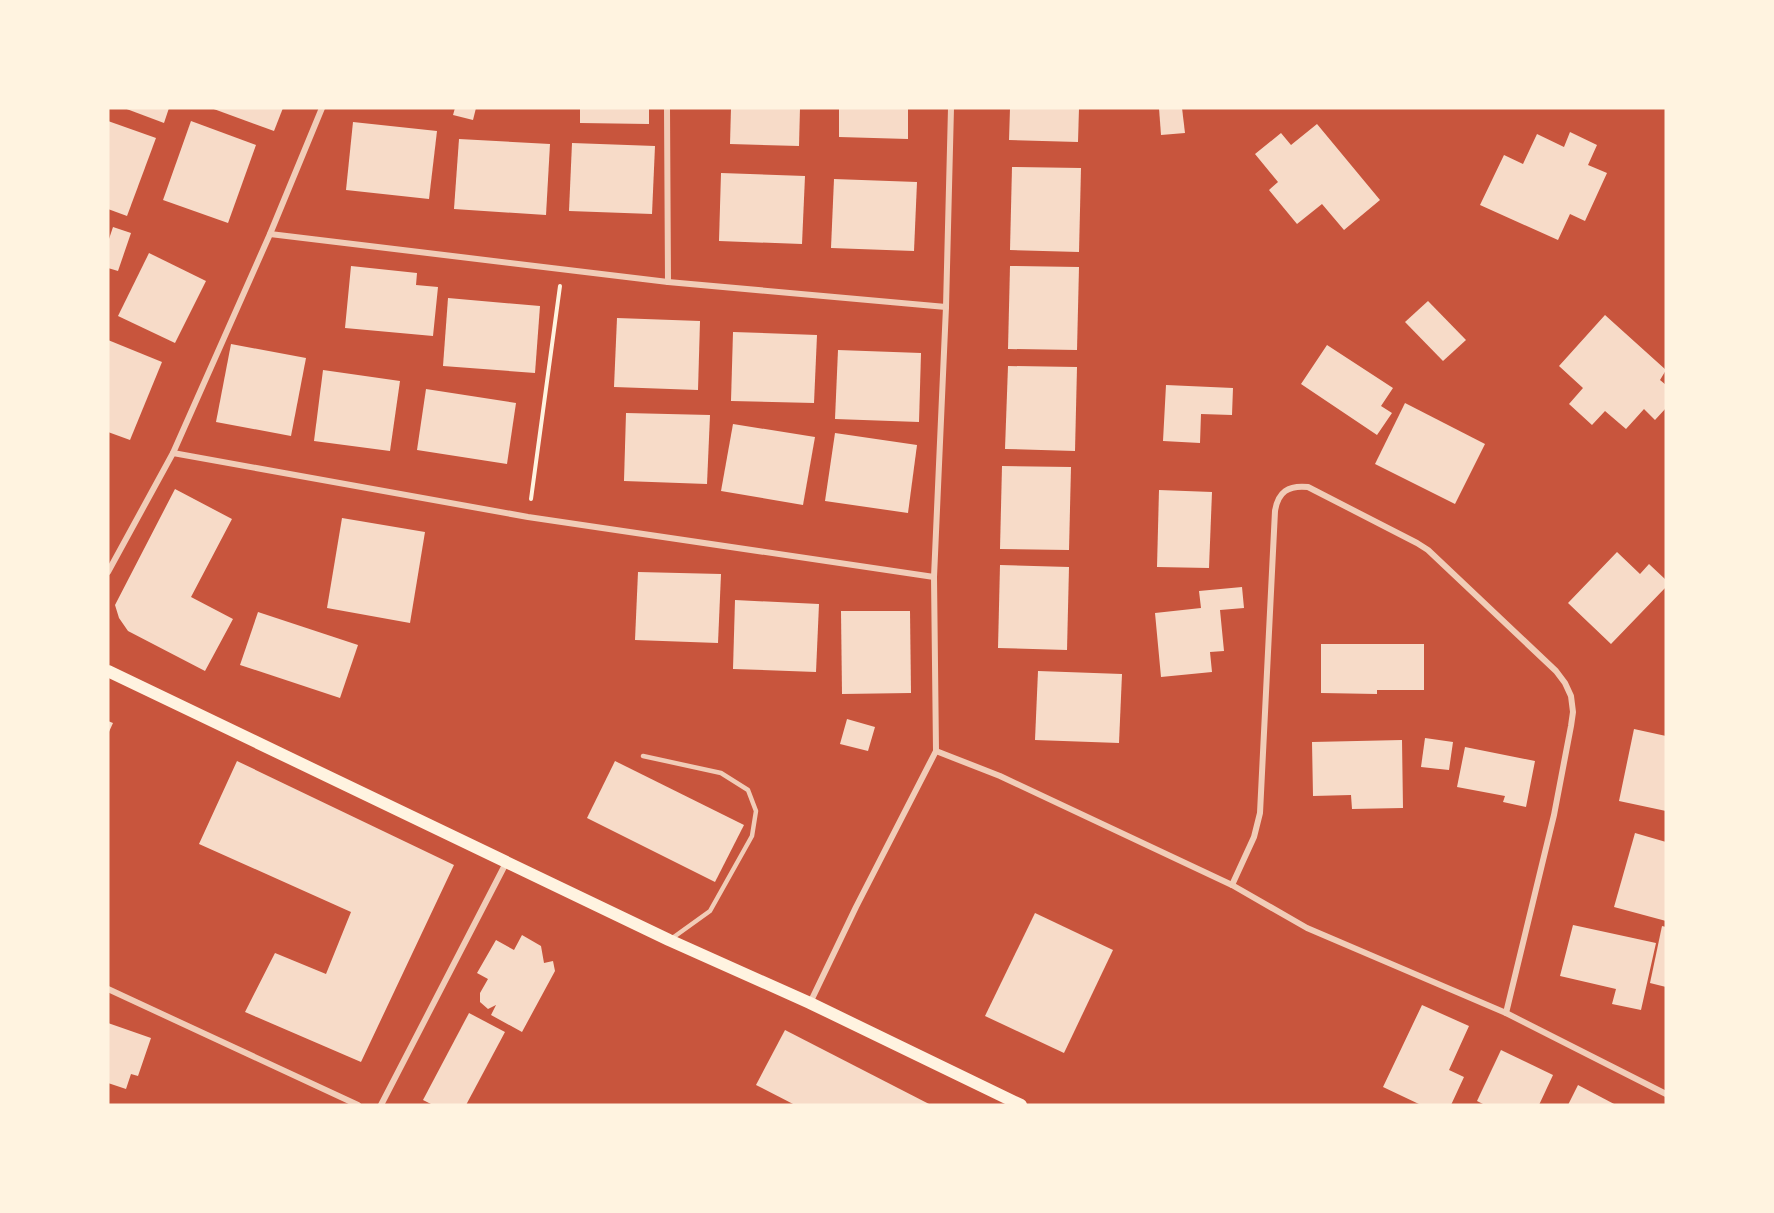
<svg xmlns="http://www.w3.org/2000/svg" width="1774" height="1213" font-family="Georgia,serif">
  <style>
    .building { fill: #f7dbc8 }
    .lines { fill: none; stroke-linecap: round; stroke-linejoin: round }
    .path { stroke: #fff3e0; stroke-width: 4 }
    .service { stroke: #f1ccb7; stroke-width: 4.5 }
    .minor { stroke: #f1ccb7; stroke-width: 6 }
    .secondary { stroke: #fff3e0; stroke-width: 12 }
  </style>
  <rect width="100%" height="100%" fill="#c8553d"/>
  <!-- building -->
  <g class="building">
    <path d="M124 108H169L164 123Z"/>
    <path d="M211 108H283L274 131Z"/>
    <path d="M455 108H476L473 120 453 115Z"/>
    <path d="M580 108H649V124L580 123Z"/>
    <path d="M731 108H800L799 146 730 144Z"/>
    <path d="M839 108H908V139L839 137Z"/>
    <path d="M1010 108H1079L1078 142 1009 140Z"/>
    <path d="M1159 108H1182L1185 133 1161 135Z"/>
    <path d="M108 121 156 138 127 216 108 209Z"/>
    <path d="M191 121 256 145 228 223 163 200Z"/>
    <path d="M353 122 437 131 429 199 346 190Z"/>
    <path d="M1317 124 1380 200 1344 230 1322 204 1297 224 1269 190 1278 182 1255 154 1281 133 1291 145Z"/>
    <path d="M1570 132 1597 145 1588 165 1607 173 1585 221 1570 214 1558 240 1480 205 1504 155 1523 164 1537 134 1564 147Z"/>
    <path d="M459 139 550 144 546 215 454 209Z"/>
    <path d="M572 143 655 146 652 214 569 211Z"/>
    <path d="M1012 167 1081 168 1079 252 1010 250Z"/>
    <path d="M721 173 805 176 802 244 719 241Z"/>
    <path d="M834 179 917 182 914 251 831 248Z"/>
    <path d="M113 227 131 233 118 271 108 268V242Z"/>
    <path d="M149 253 206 281 175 343 118 316Z"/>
    <path d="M351 266 417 273 416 285 438 287 433 336 345 328Z"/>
    <path d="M1010 266 1079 267 1077 350 1008 349Z"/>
    <path d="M448 298 540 306 535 373 443 366Z"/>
    <path d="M1428 301 1466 340 1443 361 1405 322Z"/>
    <path d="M1605 315 1666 370 1660 380 1666 385V408L1655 420 1644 409 1626 429 1605 411 1592 425 1569 404 1583 388 1559 366Z"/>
    <path d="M617 318 700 321 698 390 614 387Z"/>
    <path d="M733 332 817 335 814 403 731 401Z"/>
    <path d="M108 340 162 362 130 440 108 432Z"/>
    <path d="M231 344 306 358 291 436 216 422Z"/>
    <path d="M1327 345 1393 388 1381 406 1392 413 1377 435 1301 384Z"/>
    <path d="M838 350 921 353 919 422 835 419Z"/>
    <path d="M1008 366 1077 367 1075 451 1005 449Z"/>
    <path d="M323 370 400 381 390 451 314 441Z"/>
    <path d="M1166 385 1233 388 1232 415 1201 414 1200 443 1163 441Z"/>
    <path d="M426 389 516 403 507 464 417 450Z"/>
    <path d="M1405 403 1485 444 1455 504 1375 464Z"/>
    <path d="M626 413 710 415 707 484 624 481Z"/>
    <path d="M733 424 815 437 803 505 721 491Z"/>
    <path d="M835 433 917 445 908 513 825 501Z"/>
    <path d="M1002 466 1071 467 1069 550 1000 549Z"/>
    <path d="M175 489 232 519 191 597 233 619 205 671 128 631 119 618 115 605Z"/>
    <path d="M1159 490 1212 492 1209 568 1157 567Z"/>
    <path d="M342 518 425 532 410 623 327 608Z"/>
    <path d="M1617 552 1640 574 1649 564 1666 580V587L1611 644 1568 603Z"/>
    <path d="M1000 565 1069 567 1067 650 998 648Z"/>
    <path d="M638 572 721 574 718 643 635 640Z"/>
    <path d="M1242 587 1244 608 1220 610 1224 651 1210 652 1212 672 1161 677 1155 613 1201 608 1199 591Z"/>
    <path d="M735 600 819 604 816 672 733 669Z"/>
    <path d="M841 611H910L911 693 842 694Z"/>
    <path d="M258 612 358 645 340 698 240 665Z"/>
    <path d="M1321 644H1424V690H1377V694L1321 693Z"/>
    <path d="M1038 671 1122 674 1119 743 1035 740Z"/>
    <path d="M847 719 875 727 868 751 840 744Z"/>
    <path d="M108 721 113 723 108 734Z"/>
    <path d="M1634 729 1666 736V811L1619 801Z"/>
    <path d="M1425 738 1453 742 1449 770 1421 767Z"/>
    <path d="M1402 740 1403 808 1352 809 1351 795 1313 796 1312 742Z"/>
    <path d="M1465 747 1535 761 1526 807 1503 802 1505 796 1457 787Z"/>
    <path d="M237 761 454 865 361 1062 245 1012 275 953 326 974 351 912 199 844Z"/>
    <path d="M615 761 744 825 715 882 587 818Z"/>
    <path d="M1635 833 1666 842V921L1614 907Z"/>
    <path d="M1035 913 1113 950 1064 1053 985 1016Z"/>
    <path d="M1573 925 1656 943 1641 1010 1612 1004 1616 989 1560 976Z"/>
    <path d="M1662 926 1666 927V987L1650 983Z"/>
    <path d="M522 935 541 946 544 963 553 961 555 971 522 1032 491 1015 496 1005 488 1009 480 1002V993L488 979 477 973 496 940 514 950Z"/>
    <path d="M1422 1005 1469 1026 1449 1070 1464 1077 1451 1105H1421L1383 1087Z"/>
    <path d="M469 1013 505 1032 466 1105H433L423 1100Z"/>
    <path d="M108 1023 151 1038 138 1076 131 1074 126 1089 108 1083Z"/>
    <path d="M785 1030 931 1105H795L756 1085Z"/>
    <path d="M1501 1050 1553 1075 1539 1105H1485L1477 1101Z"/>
    <path d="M1578 1085 1616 1105H1568Z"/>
  </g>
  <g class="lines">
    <!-- path -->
    <path class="path" d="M531 499 560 286"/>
    <!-- service -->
    <path class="service" d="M643 756 721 773 748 790 756 811 752 836 710 911 671 939"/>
    <!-- minor -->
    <g class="minor">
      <path d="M667 108 668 282"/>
      <path d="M270 234 668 282 946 307"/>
      <path d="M173 453 528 517 934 577"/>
      <path d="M108 572 173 453 270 234 322 108"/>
      <path d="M936 751 1000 776 1232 885 1307 928 1506 1013 1666 1094"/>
      <path d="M1232 885 1254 837 1260 813 1275 511C1278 492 1288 485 1308 487L1417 543 1428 550 1556 671 1565 683 1571 696 1573 712 1571 726 1554 815 1506 1013"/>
      <path d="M108 989 358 1105"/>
      <path d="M810 1003 856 907 936 751 934 577 946 307 951 108"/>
      <path d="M381 1105 506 863"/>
    </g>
    <!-- secondary -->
    <path class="secondary" d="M108 671 669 940 810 1003 1021 1105"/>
  </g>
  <!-- border -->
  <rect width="1774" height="1213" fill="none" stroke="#fff3e0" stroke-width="219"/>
</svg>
